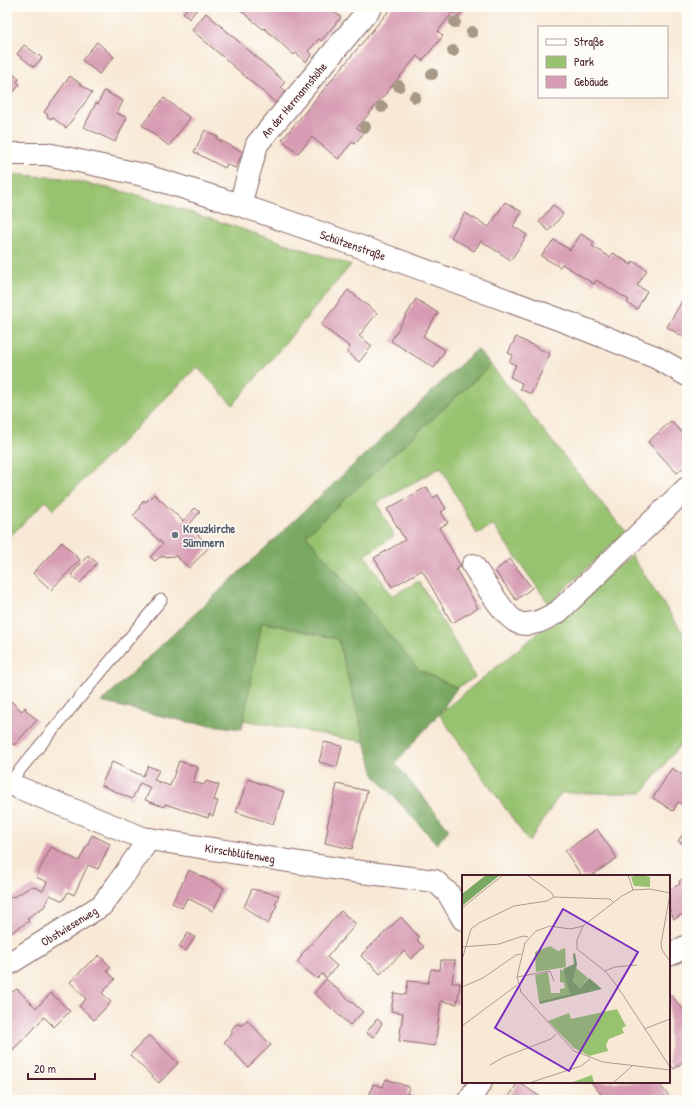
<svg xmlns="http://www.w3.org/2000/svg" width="694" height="1107" font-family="'Patrick Hand',sans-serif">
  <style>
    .green { fill: #97c26f; stroke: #70704d }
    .forest { fill: #79a862; stroke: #626446 }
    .building { fill: #d79cb3 }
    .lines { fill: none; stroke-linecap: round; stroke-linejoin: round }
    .service-casing { stroke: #876667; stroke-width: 13 }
    .minor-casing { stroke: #876667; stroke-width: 24 }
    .tertiary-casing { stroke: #876667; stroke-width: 24 }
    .service { stroke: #fff; stroke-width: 11 }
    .minor { stroke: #fff; stroke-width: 22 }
    .tertiary { stroke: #fff; stroke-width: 22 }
    .tree { fill: #a79985 }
    .worship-dot { fill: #6b7280; stroke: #fdfcf7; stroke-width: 1.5 }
    .labels { text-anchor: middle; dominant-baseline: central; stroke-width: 3; stroke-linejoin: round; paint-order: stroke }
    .street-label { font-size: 12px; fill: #4a1f2b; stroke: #fdfcf7 }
    .worship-label { font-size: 12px; font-weight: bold; fill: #5b616d; stroke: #fdfcf7; text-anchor: start }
    .inset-road { fill: none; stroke: #b29892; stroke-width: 1 }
    .view { fill: #7b2cbf; fill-opacity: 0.15; stroke: #7b2cbf; stroke-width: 2 }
    .inset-edge { fill: none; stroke: #4a1f2b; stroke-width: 2 }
  </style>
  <rect width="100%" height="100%" fill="#fdfcf7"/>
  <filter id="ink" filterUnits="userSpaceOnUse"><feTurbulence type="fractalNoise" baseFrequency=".025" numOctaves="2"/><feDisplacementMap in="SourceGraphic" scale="8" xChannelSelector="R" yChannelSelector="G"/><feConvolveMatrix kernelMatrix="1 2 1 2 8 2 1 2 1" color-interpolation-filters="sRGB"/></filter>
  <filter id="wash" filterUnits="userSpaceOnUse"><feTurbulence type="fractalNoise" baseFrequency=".012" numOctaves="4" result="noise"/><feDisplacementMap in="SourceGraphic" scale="16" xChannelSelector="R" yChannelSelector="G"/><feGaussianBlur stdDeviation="0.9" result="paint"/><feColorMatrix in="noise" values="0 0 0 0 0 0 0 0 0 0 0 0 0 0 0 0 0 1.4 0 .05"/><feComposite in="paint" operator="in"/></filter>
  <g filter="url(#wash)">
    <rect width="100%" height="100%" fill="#f8e9d6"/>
    <!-- green -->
    <g class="green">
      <path d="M7 174 63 178 138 195 351 265 233 405 197 367 53 510 46 501 7 539Z"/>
      <path d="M491 365 625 532 549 604 493 525 477 534 441 467 377 503 394 536 365 555 392 596 419 581 475 677 457 688 418 670 306 535Z"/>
      <path d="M632 556 687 639V736L642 793H561L529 842 439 714Z"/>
      <path d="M262 622 338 639 365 742 243 720Z"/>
    </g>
    <!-- forest -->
    <path class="forest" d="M477 349 491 365 306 535 418 669 457 688 439 714 395 763 449 829 437 844 374 775 338 639 262 622 242 729 188 722 101 702Z"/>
    <g id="blocks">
      <!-- building -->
      <g class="building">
        <path d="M188 7H199L189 19 183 13Z"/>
        <path d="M241 7H334L332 10 341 17 321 41 319 39 308 51 312 54 306 62 296 53 294 55 264 28 263 29 239 9Z"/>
        <path d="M392 7H460L464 10 458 17 453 12 438 31 443 36 422 61 417 56 357 128 364 133 354 144 352 142 338 159 312 137 298 153 282 140Z"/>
        <path d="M206 13 285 82 281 87 288 93 278 105 192 30Z"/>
        <path d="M97 42 114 57 99 74 82 60Z"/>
        <path d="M24 45 42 58 34 67 17 54Z"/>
        <path d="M7 69 19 79 17 82 20 84 13 93 10 90 7 94Z"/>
        <path d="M70 76 92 93 66 128 52 117 51 119 47 117 48 115 44 112Z"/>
        <path d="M104 91 123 101 117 113 127 118 115 142 84 127 96 103 98 104Z"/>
        <path d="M164 98 190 118 169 146 142 125Z"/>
        <path d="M205 130 218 137 217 139 243 152 235 168 227 164 225 168 194 152Z"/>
        <path d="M505 202 522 212 513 226 527 235 511 260 481 241 474 251 451 237 465 213 489 227Z"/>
        <path d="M553 205 563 214 549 231 539 222Z"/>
        <path d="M581 234 594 242 592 246 610 257 613 253 632 265 633 261 647 270 637 286 647 291 637 309 627 303 629 300 596 280 594 284 562 264 560 267 541 256 554 240 570 250Z"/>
        <path d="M348 290 377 313 359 336 372 346 359 362 347 352 350 347 321 325Z"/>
        <path d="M416 299 438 313 423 336 445 350 434 368 391 341Z"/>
        <path d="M682 301 687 304V339L667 327Z"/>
        <path d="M516 337 550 354 531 394 520 389 522 383 510 377 516 365 509 362 513 355 508 353Z"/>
        <path d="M671 421 687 438V464L677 473 648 442Z"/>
        <path d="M427 487 433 498 438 495 446 509 441 512 448 523 439 528 461 566 456 569 478 608 452 623 422 570 392 587 374 558 405 540 387 509Z"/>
        <path d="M154 494 183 521 195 508 200 512 188 526 210 546 189 568 176 556 160 557 155 561 150 557 163 544 133 516 140 508 139 507 144 500 146 502Z"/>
        <path d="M62 542 80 560 51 590 33 573Z"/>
        <path d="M88 555 97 563 80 583 71 575Z"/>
        <path d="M510 559 532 588 516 600 495 571Z"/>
        <path d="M7 698 22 711 25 707 26 708 25 709 37 720 14 745 7 739Z"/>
        <path d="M324 742 342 746 337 767 319 762Z"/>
        <path d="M179 761 198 767 193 782 204 785 206 781 219 785 214 800 218 801 213 816 209 814 208 818 165 804 164 807 145 800 151 788 140 783 132 799 101 785 112 762 143 776 148 766 159 770 154 780 170 786Z"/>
        <path d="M672 768 687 778V808L678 802 673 811 653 798Z"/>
        <path d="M248 779 284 792 273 824 236 812Z"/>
        <path d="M337 784 367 791 352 849 325 843 328 828 327 827Z"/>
        <path d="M687 828V847L678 841Z"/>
        <path d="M597 829 617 858 591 876H582L565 851Z"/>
        <path d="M92 835 110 844 98 869 88 865 74 895 68 892 63 901 50 895 44 907 27 918 29 921 7 935V900L13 896 14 897 32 886 43 891 47 882 36 877 51 847 79 861Z"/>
        <path d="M189 870 224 888 213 911 187 898 182 908 172 903Z"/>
        <path d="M687 877V912L674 919 669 908V890L680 884 679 881Z"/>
        <path d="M252 889 279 895 275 904 277 905 276 907 268 924 244 907Z"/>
        <path d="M341 911 356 924 327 957 337 966 326 978 322 974 317 979 297 962 302 956 301 955Z"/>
        <path d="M401 917 419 937 417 940 424 947 411 959 404 951 380 974 370 963 369 964 361 956 362 954Z"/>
        <path d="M188 933 195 937 186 951 179 947Z"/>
        <path d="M99 955 111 967 107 971 115 979 102 993 111 1002 94 1020 79 1006 86 999 70 982 91 961 92 962Z"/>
        <path d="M441 960H455L452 983H460L457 1004 441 1001 435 1046 399 1041 403 1013 391 1011 394 993 406 995 408 981 428 983 431 969 440 970Z"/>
        <path d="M326 979 363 1012 350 1025 314 993Z"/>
        <path d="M17 989 36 1008 51 993 70 1011 54 1027 44 1017 30 1033 7 1055V995Z"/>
        <path d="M670 994 687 1014V1058L674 1069 669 1063V995Z"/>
        <path d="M377 1019 382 1023 374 1037 366 1033Z"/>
        <path d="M247 1020 271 1045 248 1067 224 1042 232 1034V1029L236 1024 242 1025Z"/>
        <path d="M149 1035 178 1063 159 1083 130 1055Z"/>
        <path d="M386 1079 409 1087 407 1094 422 1100H368L373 1084 383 1087Z"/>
        <path d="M518 1082 539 1096 538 1098 541 1100H507Z"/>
        <path d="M591 1082H657L669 1096 668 1100H606Z"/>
      </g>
    </g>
  </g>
  <g filter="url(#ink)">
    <use href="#blocks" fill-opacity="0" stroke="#876667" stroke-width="1"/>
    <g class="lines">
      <defs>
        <path id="service" d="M8 784 161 600"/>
        <g id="minor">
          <path d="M240 205 257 144 371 7"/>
          <path d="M473 565C482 578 505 619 519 623 533 627 546 618 558 612L687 488"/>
          <path d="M7 783 143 838 345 870 435 881 448 893 463 919"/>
          <path d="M7 965 102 905 117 885 149 839"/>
        </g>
        <g id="tertiary">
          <path d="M7 154H47L143 175 240 205 364 248 569 323 655 357 687 375"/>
          <path d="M669 955 687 946"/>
          <path d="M469 1100 481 1082"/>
        </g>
      </defs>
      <!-- service casing -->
      <use href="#service" class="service-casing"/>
      <!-- minor casing -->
      <use href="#minor" class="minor-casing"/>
      <!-- tertiary casing -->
      <use href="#tertiary" class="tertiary-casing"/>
      <!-- service -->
      <use href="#service" class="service"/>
      <!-- minor -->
      <use href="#minor" class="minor"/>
      <!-- tertiary -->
      <use href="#tertiary" class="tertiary"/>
    </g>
    <!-- trees -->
    <g class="tree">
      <circle cx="455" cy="22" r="6"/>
      <circle cx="472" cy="32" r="6"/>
      <circle cx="453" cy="51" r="6"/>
      <circle cx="432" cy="74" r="6"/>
      <circle cx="399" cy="86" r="6"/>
      <circle cx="415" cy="97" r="6"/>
      <circle cx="382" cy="107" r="6"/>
      <circle cx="365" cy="127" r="6"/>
    </g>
  </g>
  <!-- markers -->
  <circle class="worship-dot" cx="175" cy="535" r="4"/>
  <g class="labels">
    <!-- street labels -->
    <g class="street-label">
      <text transform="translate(294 100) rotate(-50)">An der Hermannshöhe</text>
      <text transform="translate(353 245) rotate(19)">Schützenstraße</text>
      <text transform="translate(240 853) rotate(9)">Kirschblütenweg</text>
      <text transform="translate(69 926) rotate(-32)">Obstwiesenweg</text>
    </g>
    <!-- worship labels -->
    <g class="worship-label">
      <text x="183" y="528">Kreuzkirche<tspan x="183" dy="14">Sümmern</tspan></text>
    </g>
  </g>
  <!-- overview -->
  <g transform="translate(462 875)">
    <rect width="208" height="208" fill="#f8e9d6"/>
    <path d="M178 0 188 2V12L172 11 169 2ZM88 71 96 76 103 73 104 92 74 97 73 77ZM114 93 126 103 118 113 111 106ZM98 94 104 98 108 119 77 126 73 100 86 97 89 118H98V114L103 113 102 108 98 107ZM155 134 164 151 160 153 162 158 147 164 144 170 146 176 127 181 112 173 86 146 107 138 109 144ZM130 200 132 208H108Z" fill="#97c26f"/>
    <path d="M24 0H38L0 31V19ZM113 78 115 89 111 106 118 113 127 103 140 114 78 129 77 126 108 119 101 94 112 89 111 79Z" fill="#79a862"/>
    <path class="inset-road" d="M65 0 89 17 92 22 148 24 151 27M166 0 171 15M208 18 188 14 171 15 160 21 121 51 108 54 88 51 74 56 63 68 55 102 59 117 112 176 141 187 208 195M208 19 199 69 200 75 208 86M0 33 41 0M121 51 115 65V74L144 97 155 111 208 192M0 72 37 69 61 61 66 62M0 85 9 54 17 48 52 31 85 26 92 22M143 96 153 92 175 90M55 102 88 96 92 106M0 112 21 103 54 80 59 79M0 151 55 110M182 154 208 144M28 190 42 182 89 164 94 159M67 208 119 191 128 184M151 208 170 191"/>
    <path class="view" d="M101 34 176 77 107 196 33 153Z"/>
    <rect width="208" height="208" class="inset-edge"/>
  </g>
  <!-- margin -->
  <rect width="694" height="1107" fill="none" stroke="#fdfcf7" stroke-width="24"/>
  <!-- legend -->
  <rect x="538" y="26" width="130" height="72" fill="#fdfcf7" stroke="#b5a4a5"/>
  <rect x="546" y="39" width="20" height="6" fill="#ffffff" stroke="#b5a4a5"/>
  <text x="574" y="46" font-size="12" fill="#4a1f2b">Straße</text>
  <rect x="546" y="56" width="20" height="12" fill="#97c26f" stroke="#b5a4a5"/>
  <text x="574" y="66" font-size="12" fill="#4a1f2b">Park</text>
  <rect x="546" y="76" width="20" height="12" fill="#d79cb3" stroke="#b5a4a5"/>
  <text x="574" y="86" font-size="12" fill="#4a1f2b">Gebäude</text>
  <!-- scale -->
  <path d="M28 1073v6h67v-6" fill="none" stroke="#4a1f2b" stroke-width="2"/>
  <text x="34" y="1073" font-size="12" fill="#4a1f2b" stroke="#fdfcf7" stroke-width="3" paint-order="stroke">20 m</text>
</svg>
